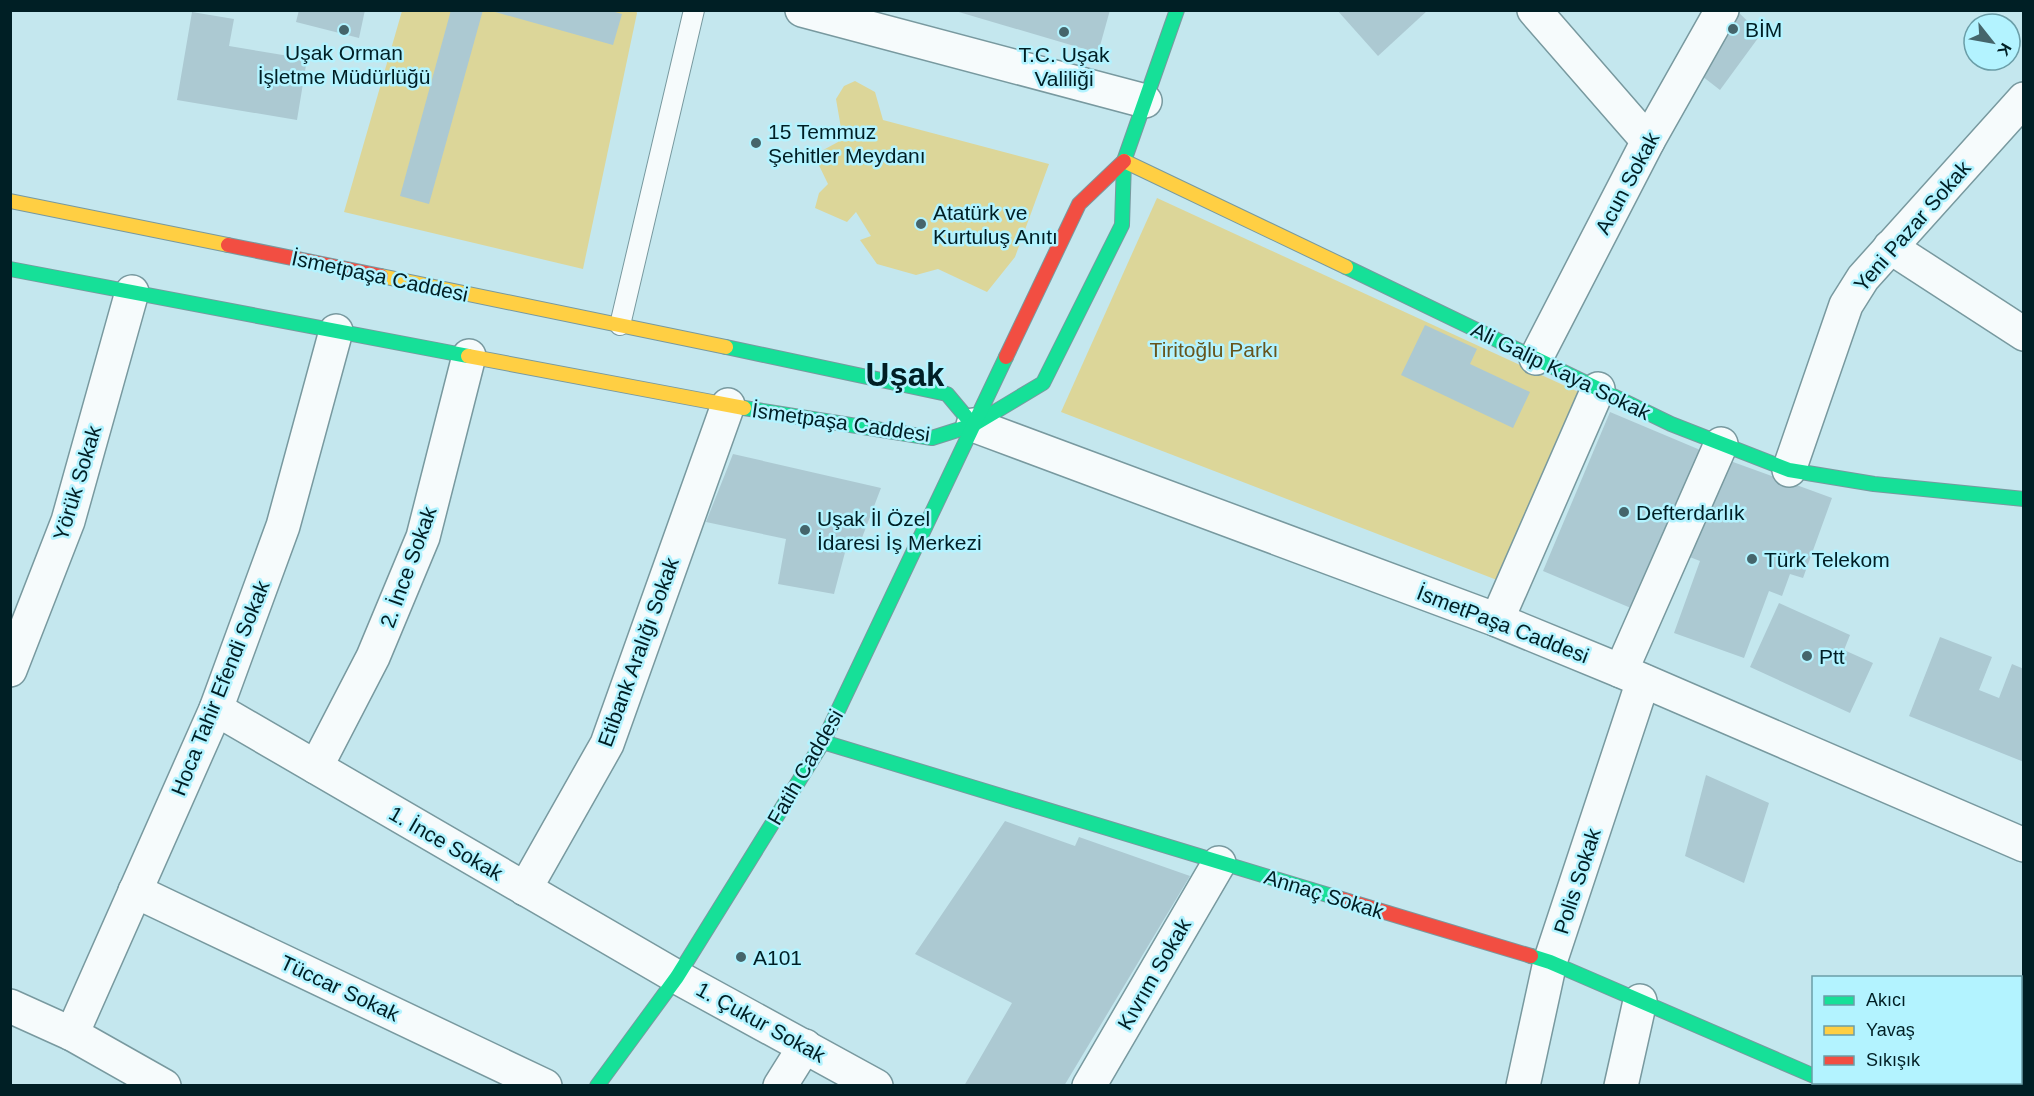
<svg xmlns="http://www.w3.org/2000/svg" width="2034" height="1096" font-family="Helvetica,sans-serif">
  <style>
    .green { fill: #dcd699 }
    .building { fill: #acc9d2 }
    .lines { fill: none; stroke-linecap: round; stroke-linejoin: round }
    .lane-casing { stroke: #78999f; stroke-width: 22 }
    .street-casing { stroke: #78999f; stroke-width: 36 }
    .fast-casing { stroke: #78999f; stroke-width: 16 }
    .slow-casing { stroke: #78999f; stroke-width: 16 }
    .jam-casing { stroke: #78999f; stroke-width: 16 }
    .lane { stroke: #f6fbfc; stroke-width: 20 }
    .street { stroke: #f6fbfc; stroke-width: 33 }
    .fast { stroke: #16e098; stroke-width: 14 }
    .slow { stroke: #ffcf43; stroke-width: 14 }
    .jam { stroke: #f24e42; stroke-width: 14 }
    .poi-dot { fill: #45656b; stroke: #b3f3ff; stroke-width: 2 }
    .labels { text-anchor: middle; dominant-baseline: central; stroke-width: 5; stroke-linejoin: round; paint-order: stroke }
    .poi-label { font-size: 21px; fill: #001f25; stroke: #b3f3ff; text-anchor: start }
    .street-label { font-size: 21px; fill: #001f25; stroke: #b3f3ff }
    .park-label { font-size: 21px; fill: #67551c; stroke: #b3f3ff }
    .town-label { font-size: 33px; font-weight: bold; fill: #001f25; stroke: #b3f3ff }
  </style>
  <rect width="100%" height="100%" fill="#c4e7ee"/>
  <!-- green -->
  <g class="green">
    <path d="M402 11H636L637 13 583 269 344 212Z"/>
    <path d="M855 81 875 92 883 120 1049 164 1015 257 987 292 938 269 916 275 877 264 860 240 871 236 856 212 847 222 815 208 819 193 828 184 814 155 838 142 842 134 836 99 844 86Z"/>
    <path d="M1157 198 1585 395 1497 580 1061 412Z"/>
  </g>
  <!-- building -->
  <g class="building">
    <path d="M299 10H365L359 38 296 22Z"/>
    <path d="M451 10H483L429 204 400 196Z"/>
    <path d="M488 10H608L622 14 613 45Z"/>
    <path d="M952 10H1110L1098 53Z"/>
    <path d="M1337 10H1428L1378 56Z"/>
    <path d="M1736 10 1761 34 1720 90 1693 69Z"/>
    <path d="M192 12 234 19 229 46 307 59 297 120 177 100Z"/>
    <path d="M1425 325 1477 349 1470 364 1530 392 1513 428 1401 375Z"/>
    <path d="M1610 412 1705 452 1638 611 1543 571Z"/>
    <path d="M733 454 881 488 860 543 848 541 834 594 778 584 786 539 706 522Z"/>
    <path d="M1722 458 1832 498 1803 578 1790 574 1782 596 1769 591 1744 658 1674 633 1700 561 1687 556Z"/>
    <path d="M1779 603 1850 635 1844 650 1873 663 1850 713 1750 667Z"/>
    <path d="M1940 637 1992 657 1979 690 1999 698 2012 664 2024 669V762L1909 716Z"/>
    <path d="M1706 775 1769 803 1744 883 1685 856Z"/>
    <path d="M1005 821 1075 846 1079 837 1190 876 1064 1086H964L1012 1003 915 954Z"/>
  </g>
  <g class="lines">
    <defs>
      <path id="lane" d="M620 325 694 10"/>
      <g id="street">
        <path d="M802 10 1145 101"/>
        <path d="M1534 10 1648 141"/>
        <path d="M1890 247 2024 334"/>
        <path d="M1536 358 1648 141 1722 10"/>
        <path d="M973 425 1497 620 1621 671 2024 845"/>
        <path d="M1789 470 1846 305 1863 278 2024 99"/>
        <path d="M1497 620 1598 389"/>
        <path d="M10 670 68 521 132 292"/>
        <path d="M1621 671 1721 444"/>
        <path d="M216 709 677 977 876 1086"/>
        <path d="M316 767 373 657 423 537 469 356"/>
        <path d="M525 889 607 744 728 405"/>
        <path d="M135 891 545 1086"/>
        <path d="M10 1006 72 1034 164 1086"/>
        <path d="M72 1034 216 709 283 526 336 331"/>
        <path d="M780 1086 805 1046"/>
        <path d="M1089 1086 1219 863"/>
        <path d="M1523 1086 1550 962 1643 681"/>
        <path d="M1621 1086 1640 1001"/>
      </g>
      <g id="fast">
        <path d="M1346 267 1671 424 1789 470 1874 484 2024 499"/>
        <path d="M10 269 468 356"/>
        <path d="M726 347 947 394 973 425"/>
        <path d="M744 408 932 438 973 425 1043 383 1122 225 1124 161 1177 10"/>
        <path d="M823 742 1338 898"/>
        <path d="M1531 956 1550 962 1814 1076"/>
        <path d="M597 1086 677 977 823 742 1006 357"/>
      </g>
      <g id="slow">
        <path d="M1124 161 1346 267"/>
        <path d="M10 201 228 245"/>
        <path d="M381 276 726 347"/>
        <path d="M468 356 744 408"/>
      </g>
      <g id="jam">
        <path d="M228 245 381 276"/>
        <path d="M1006 357 1079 204 1124 161"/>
        <path d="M1338 898 1531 956"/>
      </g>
    </defs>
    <!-- lane casing -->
    <use href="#lane" class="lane-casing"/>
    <!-- street casing -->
    <use href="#street" class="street-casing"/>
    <!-- fast casing -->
    <use href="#fast" class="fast-casing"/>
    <!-- slow casing -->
    <use href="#slow" class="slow-casing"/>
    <!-- jam casing -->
    <use href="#jam" class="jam-casing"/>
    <!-- lane -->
    <use href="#lane" class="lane"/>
    <!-- street -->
    <use href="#street" class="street"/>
    <!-- fast -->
    <use href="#fast" class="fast"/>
    <!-- slow -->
    <use href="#slow" class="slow"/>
    <!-- jam -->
    <use href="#jam" class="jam"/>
  </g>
  <!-- markers -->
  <g class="poi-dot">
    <circle cx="1733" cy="29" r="6"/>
    <circle cx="344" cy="30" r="6"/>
    <circle cx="1064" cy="32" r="6"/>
    <circle cx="756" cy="143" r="6"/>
    <circle cx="921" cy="224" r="6"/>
    <circle cx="1624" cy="512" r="6"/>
    <circle cx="805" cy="530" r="6"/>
    <circle cx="1752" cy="559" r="6"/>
    <circle cx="1807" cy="656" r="6"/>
    <circle cx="741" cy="957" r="6"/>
  </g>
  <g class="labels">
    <!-- poi labels -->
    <g class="poi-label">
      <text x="1745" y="29">BİM</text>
      <text x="344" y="52" text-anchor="middle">Uşak Orman<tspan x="344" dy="24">İşletme Müdürlüğü</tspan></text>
      <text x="1064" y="54" text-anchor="middle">T.C. Uşak<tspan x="1064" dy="24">Valiliği</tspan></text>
      <text x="768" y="131">15 Temmuz<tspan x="768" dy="24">Şehitler Meydanı</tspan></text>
      <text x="933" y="212">Atatürk ve<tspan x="933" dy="24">Kurtuluş Anıtı</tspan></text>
      <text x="1636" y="512">Defterdarlık</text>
      <text x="817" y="518">Uşak İl Özel<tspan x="817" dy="24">İdaresi İş Merkezi</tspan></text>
      <text x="1764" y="559">Türk Telekom</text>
      <text x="1819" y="656">Ptt</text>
      <text x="753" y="957">A101</text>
    </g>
    <!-- street labels -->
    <g class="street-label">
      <text transform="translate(1627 183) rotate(-62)">Acun Sokak</text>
      <text transform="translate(1912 226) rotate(-49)">Yeni Pazar Sokak</text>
      <text transform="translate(380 276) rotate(12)">İsmetpaşa Caddesi</text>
      <text transform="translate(1561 371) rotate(26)">Ali Galip Kaya Sokak</text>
      <text transform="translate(841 422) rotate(8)">İsmetpaşa Caddesi</text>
      <text transform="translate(77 483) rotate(-73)">Yörük Sokak</text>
      <text transform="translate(408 567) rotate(-70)">2. İnce Sokak</text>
      <text transform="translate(1503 624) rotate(21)">İsmetPaşa Caddesi</text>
      <text transform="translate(638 652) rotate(-70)">Etibank Aralığı Sokak</text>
      <text transform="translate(220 688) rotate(-68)">Hoca Tahir Efendi Sokak</text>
      <text transform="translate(805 767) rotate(-60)">Fatih Caddesi</text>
      <text transform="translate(446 843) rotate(30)">1. İnce Sokak</text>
      <text transform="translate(1577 881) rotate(-72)">Polis Sokak</text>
      <text transform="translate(1324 894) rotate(17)">Annaç Sokak</text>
      <text transform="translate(1154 974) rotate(-60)">Kıvrım Sokak</text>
      <text transform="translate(340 988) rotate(25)">Tüccar Sokak</text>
      <text transform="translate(761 1022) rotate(29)">1. Çukur Sokak</text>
    </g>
    <!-- park labels -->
    <g class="park-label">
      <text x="1214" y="349">Tiritoğlu Parkı</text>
    </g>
    <!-- town labels -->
    <g class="town-label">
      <text x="905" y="374">Uşak</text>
    </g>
  </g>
  <!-- border -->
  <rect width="2034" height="1096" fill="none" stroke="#001f25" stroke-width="24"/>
  <!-- legend -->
  <rect x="1812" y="976" width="210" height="108" fill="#b3f3ff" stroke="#6b9ea8" stroke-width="1.5"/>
  <rect x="1824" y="996" width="30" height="9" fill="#16e098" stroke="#6b9ea8" stroke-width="1.5"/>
  <text x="1866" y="1006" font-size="18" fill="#001f25">Akıcı</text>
  <rect x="1824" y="1026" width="30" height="9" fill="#ffcf43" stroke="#6b9ea8" stroke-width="1.5"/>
  <text x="1866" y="1036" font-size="18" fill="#001f25">Yavaş</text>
  <rect x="1824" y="1056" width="30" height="9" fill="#f24e42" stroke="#6b9ea8" stroke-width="1.5"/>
  <text x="1866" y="1066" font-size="18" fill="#001f25">Sıkışık</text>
  <!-- north arrow -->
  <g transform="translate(1992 42) rotate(121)"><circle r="28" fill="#b3f3ff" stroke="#6b9ea8" stroke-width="1.5"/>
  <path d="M0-4.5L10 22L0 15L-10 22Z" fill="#45656b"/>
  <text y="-9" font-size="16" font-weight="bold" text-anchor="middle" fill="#001f25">K</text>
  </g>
</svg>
